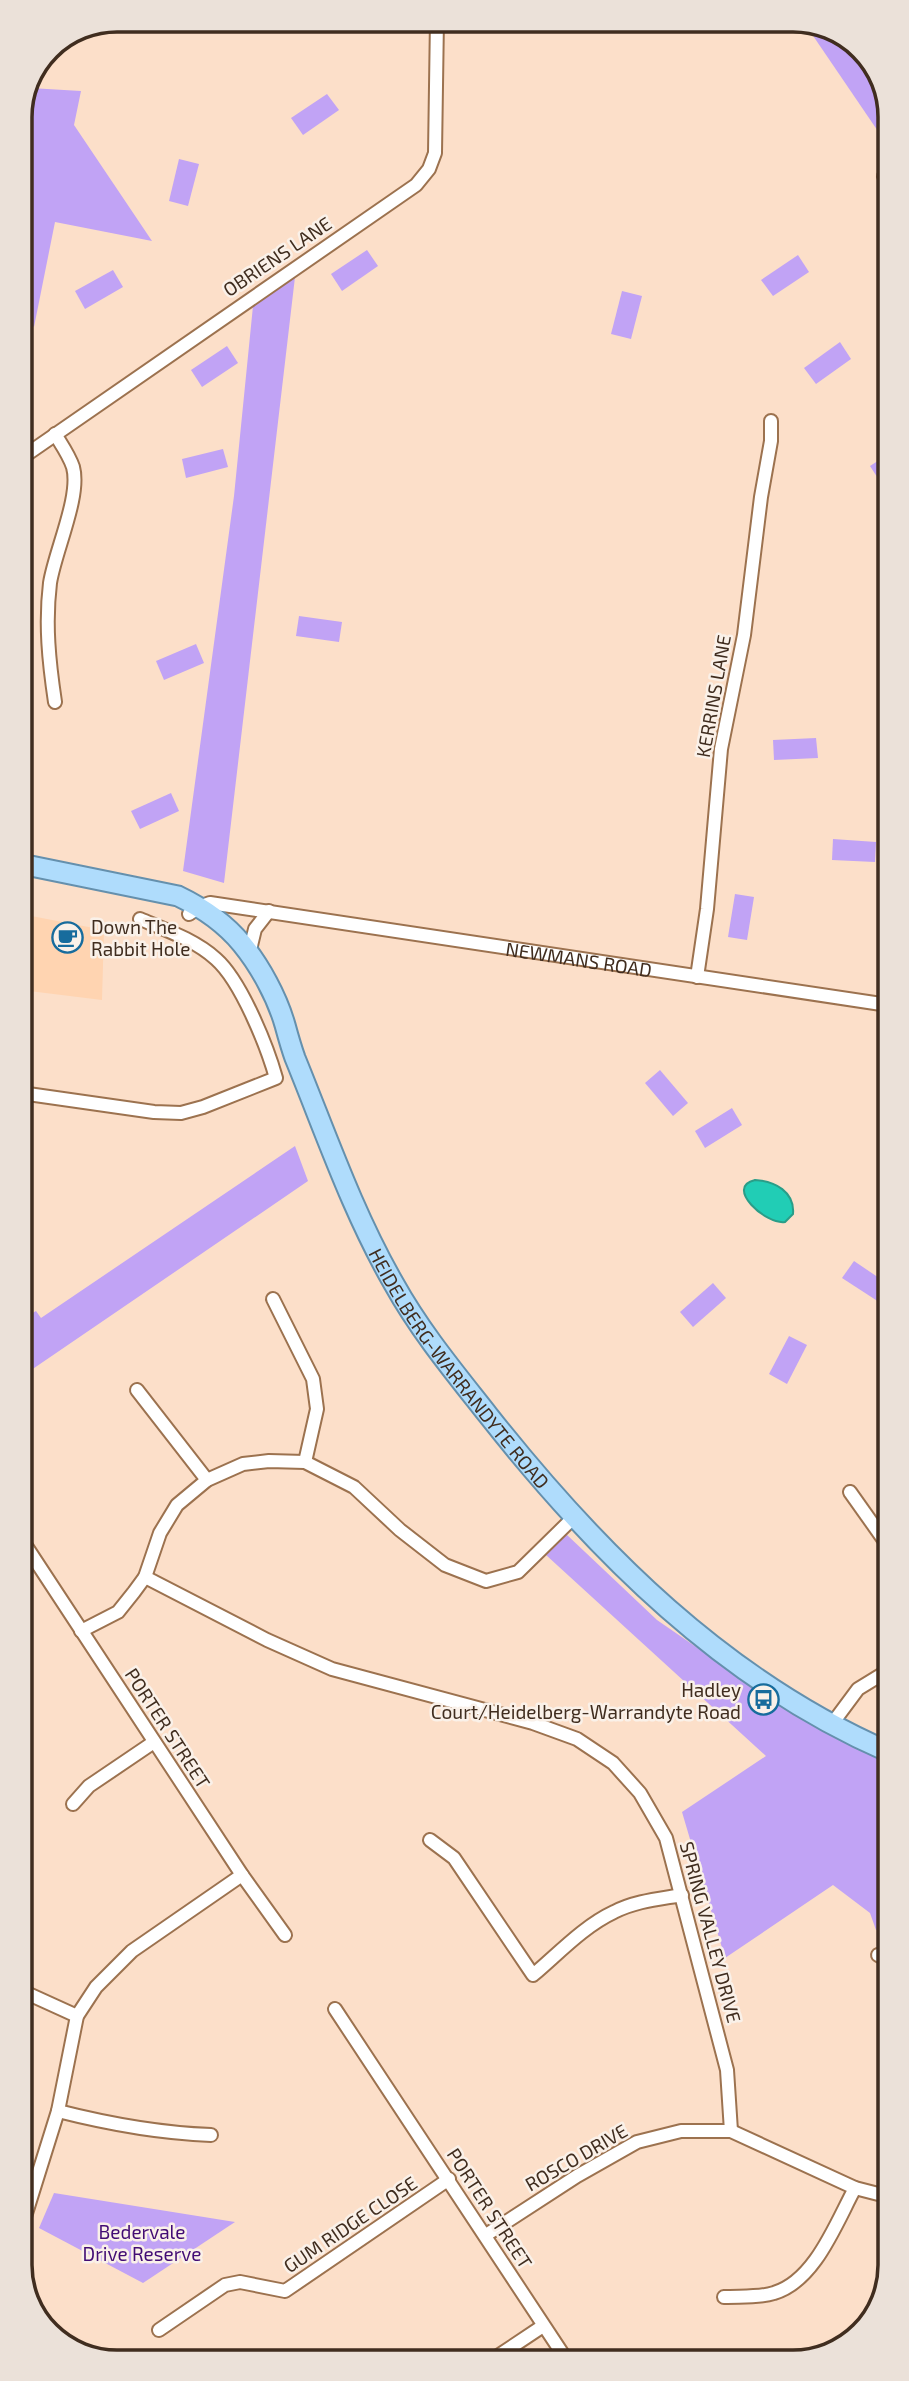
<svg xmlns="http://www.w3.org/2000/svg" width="909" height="2381" font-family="'Exo 2',sans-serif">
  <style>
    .built { fill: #ffd4b1 }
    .green { fill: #c1a3f5 }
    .water { fill: #21cdb5; stroke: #2a9d88; stroke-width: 2 }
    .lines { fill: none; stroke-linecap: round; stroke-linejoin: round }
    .minor-casing { stroke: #9c724f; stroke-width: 16 }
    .primary-casing { stroke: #6590ad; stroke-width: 23 }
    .minor { stroke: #fff; stroke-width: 12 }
    .primary { stroke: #afdcfc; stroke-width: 19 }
    .labels { text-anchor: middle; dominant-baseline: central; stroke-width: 5; stroke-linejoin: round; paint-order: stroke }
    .street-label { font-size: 19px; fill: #402d1f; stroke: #faf1e9 }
    .poi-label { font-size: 19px; fill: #402d1f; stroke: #faf1e9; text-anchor: start }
    .park-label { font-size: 19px; fill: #420c74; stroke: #faf1e9 }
    .rim { fill: none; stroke: #402d1f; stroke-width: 3.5 }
  </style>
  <rect width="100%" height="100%" fill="#fcdfc9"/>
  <!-- built -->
  <path class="built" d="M21 914 104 930 102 1000 21 990Z"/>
  <!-- green -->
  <g class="green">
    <path d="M803 21 852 40 886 91V143Z"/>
    <path d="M30 88 81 91 74 125 152 241 55 222 34 327 20 314 19 110Z"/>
    <path d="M327 94 339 110 303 135 291 118Z"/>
    <path d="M179 159 199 164 188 206 169 201Z"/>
    <path d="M367 250 378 266 342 291 331 274Z"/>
    <path d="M798 255 809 272 773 296 761 280Z"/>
    <path d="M113 270 123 287 85 309 75 291Z"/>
    <path d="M295 277 224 883 183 871 234 496 253 306Z"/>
    <path d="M622 291 642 296 631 339 611 334Z"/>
    <path d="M840 342 851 359 816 384 804 368Z"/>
    <path d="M227 346 238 363 202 387 191 370Z"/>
    <path d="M223 449 228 467 186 478 182 459Z"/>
    <path d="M887 455V479L881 483 870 466Z"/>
    <path d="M299 616 342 622 339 642 296 636Z"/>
    <path d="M196 644 204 663 164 680 156 661Z"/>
    <path d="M816 738 818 758 774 760 773 740Z"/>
    <path d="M171 793 179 811 140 829 131 811Z"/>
    <path d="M833 839 876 842 875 862 832 860Z"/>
    <path d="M735 894 754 897 747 940 728 937Z"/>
    <path d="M660 1070 688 1103 673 1116 645 1083Z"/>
    <path d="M732 1108 742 1125 705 1148 695 1131Z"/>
    <path d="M295 1146 308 1181 21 1377V1320L36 1311 41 1318Z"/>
    <path d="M854 1261 888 1284V1288L879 1302 842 1278Z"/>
    <path d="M713 1283 726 1298 693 1327 680 1312Z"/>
    <path d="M789 1336 807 1345 787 1384 769 1374Z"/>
    <path d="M566 1534 657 1620 789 1711 889 1764V1930H876L870 1913 833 1885 725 1958 682 1812 766 1756 546 1555Z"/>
    <path d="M54 2193 235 2222 143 2283 39 2228Z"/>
  </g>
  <!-- water -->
  <path class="water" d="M755 1180C775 1181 795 1192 793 1214L785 1222C766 1225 724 1187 755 1180Z"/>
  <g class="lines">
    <defs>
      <g id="minor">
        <path d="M884 176 886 180"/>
        <path d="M20 459 416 185 429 169 435 153 437 19"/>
        <path d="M55 702C49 662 45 624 50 583 55 551 81 496 73 467 69 455 61 444 55 434"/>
        <path id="s1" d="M189 914 199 907 210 903 888 1005"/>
        <path d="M249 954 255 929 269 911"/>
        <path d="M697 977 707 909 721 749 744 635 761 497 771 441V421"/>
        <path d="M21 1093 154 1112 181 1113 203 1107 276 1078C267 1046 241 981 216 959 195 940 166 930 140 919"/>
        <path d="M273 1299 313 1379 317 1409 305 1462"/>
        <path d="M137 1390 207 1480"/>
        <path d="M850 1492 889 1547"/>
        <path d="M22 1540 242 1875 285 1935"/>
        <path d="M145 1577 267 1640 332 1669 533 1723 577 1739 613 1763 640 1793 666 1838 727 2070 731 2131"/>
        <path d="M81 1631 118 1612 134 1592 145 1577 160 1533 177 1505 207 1480 243 1464 269 1461 305 1462 354 1487 400 1530 445 1565 486 1581 518 1572 573 1518"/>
        <path d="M832 1724 858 1689 889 1670"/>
        <path d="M73 1804 89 1786 154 1742"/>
        <path d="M430 1840 454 1858 533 1975C559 1953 584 1926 614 1912 635 1901 659 1899 682 1895"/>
        <path d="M878 1955 889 1961"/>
        <path d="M22 1991 77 2016"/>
        <path d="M335 2009 566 2359"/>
        <path d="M58 2111C109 2124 158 2133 211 2135"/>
        <path d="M23 2223 58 2111 77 2016 96 1987 132 1951 242 1875"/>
        <path d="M486 2235 577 2176 637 2142 681 2131H731L855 2188 890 2197"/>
        <path d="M724 2297C740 2296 759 2298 774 2293 815 2281 836 2223 855 2188"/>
        <path d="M159 2330 225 2285 240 2282 285 2291 449 2179"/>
        <path d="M492 2360 543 2326"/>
      </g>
      <g id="primary">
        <path id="s2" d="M21 864 178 896C203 908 224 922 242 944 260 966 277 997 285 1025 288 1036 291 1047 295 1058 326 1134 353 1213 394 1284 420 1331 455 1373 488 1415 597 1553 725 1681 889 1752"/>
      </g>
    </defs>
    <!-- minor casing -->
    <use href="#minor" class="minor-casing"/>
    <!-- primary casing -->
    <use href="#primary" class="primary-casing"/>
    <!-- minor -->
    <use href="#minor" class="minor"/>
    <!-- primary -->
    <use href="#primary" class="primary"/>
  </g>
  <!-- icons -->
  <defs>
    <symbol id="cafe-ring" viewBox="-11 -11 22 22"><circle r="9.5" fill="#faf1e9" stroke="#176c9d" stroke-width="1.5"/><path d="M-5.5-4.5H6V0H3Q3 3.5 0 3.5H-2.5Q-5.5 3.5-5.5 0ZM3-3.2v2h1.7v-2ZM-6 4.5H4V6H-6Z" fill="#176c9d"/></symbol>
    <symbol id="bus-ring" viewBox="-11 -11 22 22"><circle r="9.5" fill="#faf1e9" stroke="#176c9d" stroke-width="1.5"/><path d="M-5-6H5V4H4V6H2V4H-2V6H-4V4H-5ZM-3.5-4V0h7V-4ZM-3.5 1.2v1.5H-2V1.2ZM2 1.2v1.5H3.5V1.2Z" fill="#176c9d"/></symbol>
  </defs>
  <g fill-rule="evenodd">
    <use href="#cafe-ring" x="50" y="920" width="35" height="35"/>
    <use href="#bus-ring" x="746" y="1682" width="35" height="35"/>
  </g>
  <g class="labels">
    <!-- street labels -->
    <g class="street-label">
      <text transform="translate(277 256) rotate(-34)">OBRIENS LANE</text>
      <text transform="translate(713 696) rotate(-80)">KERRINS LANE</text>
      <text stroke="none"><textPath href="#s1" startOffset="397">NEWMANS ROAD</textPath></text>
      <text stroke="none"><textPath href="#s2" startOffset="721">HEIDELBERG-WARRANDYTE ROAD</textPath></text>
      <text transform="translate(168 1728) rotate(57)">PORTER STREET</text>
      <text transform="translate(711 1932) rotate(75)">SPRING VALLEY DRIVE</text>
      <text transform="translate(576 2157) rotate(-30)">ROSCO DRIVE</text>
      <text transform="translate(490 2208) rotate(57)">PORTER STREET</text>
      <text transform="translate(350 2224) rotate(-34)">GUM RIDGE CLOSE</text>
    </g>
    <!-- poi labels -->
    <g class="poi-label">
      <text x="91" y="926">Down The<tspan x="91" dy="22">Rabbit Hole</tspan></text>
      <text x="741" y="1689" text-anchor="end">Hadley<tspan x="741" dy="22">Court/Heidelberg-Warrandyte Road</tspan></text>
    </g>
    <!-- park labels -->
    <g class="park-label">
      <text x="142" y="2231">Bedervale<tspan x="142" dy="22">Drive Reserve</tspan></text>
    </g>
  </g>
  <!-- crop -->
  <path d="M0 0H909V2381H0ZM117 32H793A85 85 0 0 1 878 117V2265A85 85 0 0 1 793 2350H117A85 85 0 0 1 32 2265V117A85 85 0 0 1 117 32Z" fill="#ebe1d9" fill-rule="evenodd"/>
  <path class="rim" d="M117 32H793A85 85 0 0 1 878 117V2265A85 85 0 0 1 793 2350H117A85 85 0 0 1 32 2265V117A85 85 0 0 1 117 32Z"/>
</svg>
